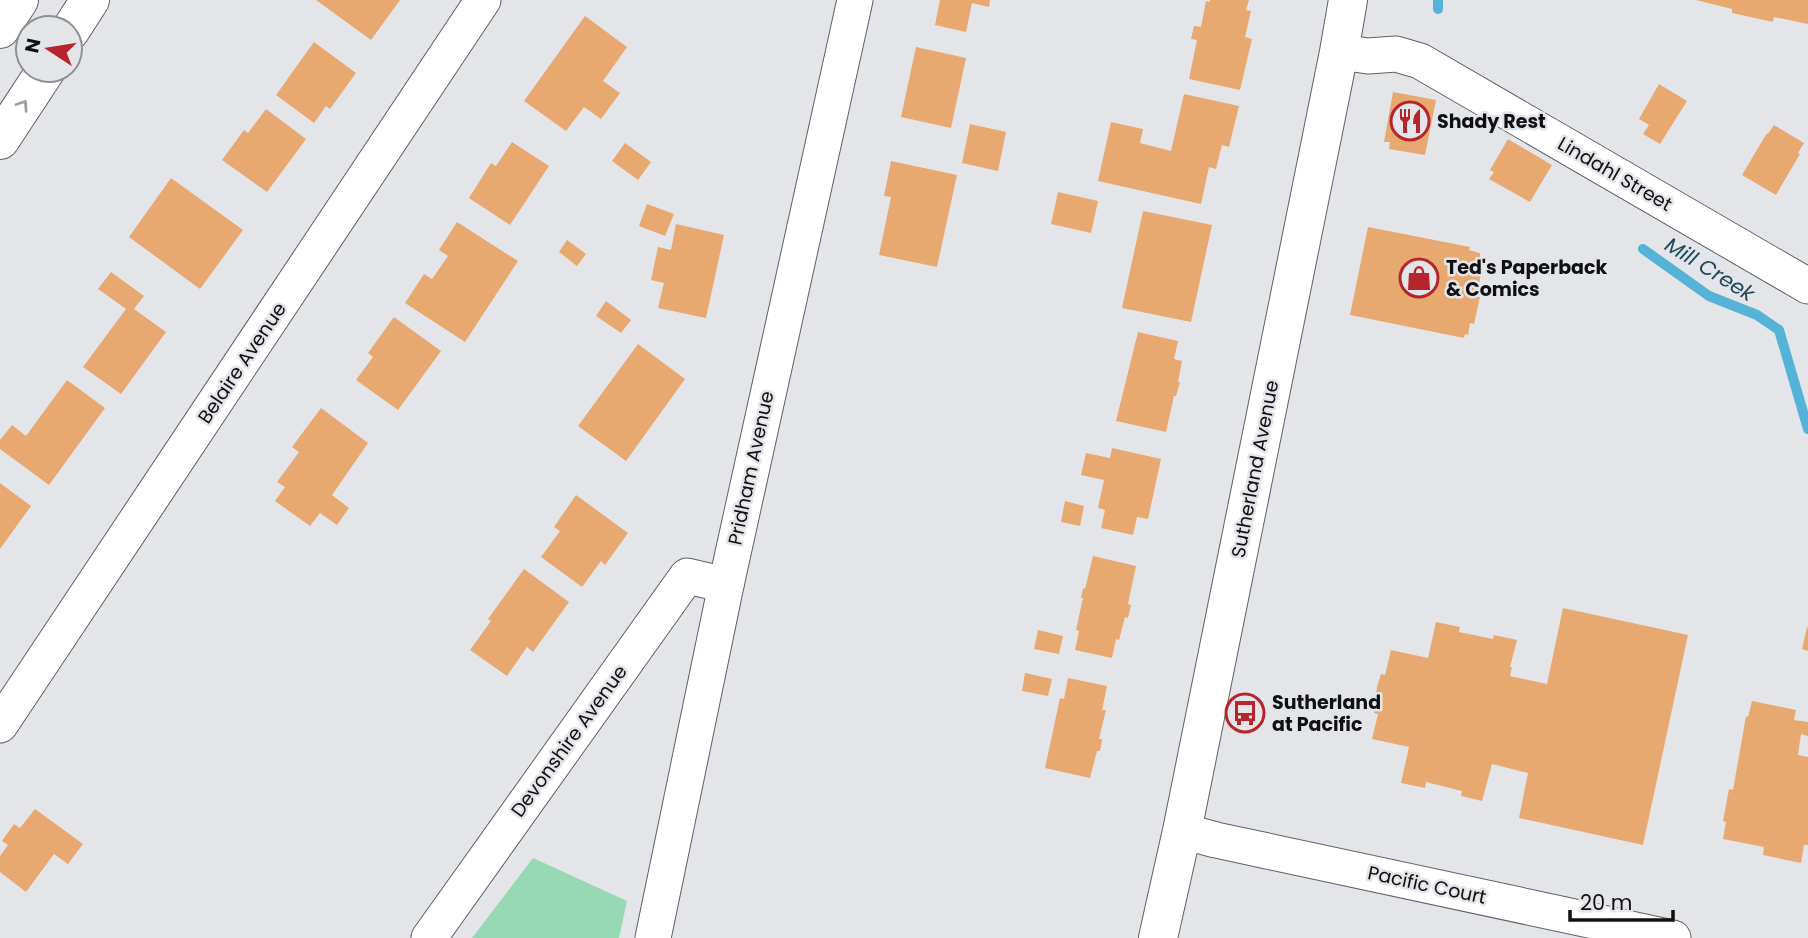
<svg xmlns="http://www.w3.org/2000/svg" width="1808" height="938" font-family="Poppins,sans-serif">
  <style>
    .green { fill: #97d9b5 }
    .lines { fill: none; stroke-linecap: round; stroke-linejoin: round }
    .stream { stroke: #54b3d7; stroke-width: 10 }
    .building { fill: #e8a971 }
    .minor-casing { stroke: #5f6063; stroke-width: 37 }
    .tertiary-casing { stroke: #5f6063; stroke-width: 40 }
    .trunk-casing { stroke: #5f6063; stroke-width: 40 }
    .minor { stroke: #fff; stroke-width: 35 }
    .tertiary { stroke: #fff; stroke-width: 38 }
    .trunk { stroke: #fff; stroke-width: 38 }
    .oneway { stroke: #9f9fa0 }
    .labels { text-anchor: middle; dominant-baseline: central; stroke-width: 5; stroke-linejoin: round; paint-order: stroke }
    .poi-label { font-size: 19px; font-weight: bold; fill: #0f1011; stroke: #e4e5e9; text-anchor: start }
    .street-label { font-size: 19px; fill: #0f1011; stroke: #e4e5e9 }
    .water-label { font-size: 21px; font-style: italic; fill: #204959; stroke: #e4e5e9 }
  </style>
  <rect width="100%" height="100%" fill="#e4e5e9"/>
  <!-- green -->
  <path class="green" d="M533 858 627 901 619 938H472Z"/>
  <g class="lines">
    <!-- stream -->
    <g class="stream">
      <path d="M1438 0V9"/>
      <path d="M1643 249 1709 296 1757 315 1779 330 1808 429"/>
    </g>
  </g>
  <!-- building -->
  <g class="building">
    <path d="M316 0H400L371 40Z"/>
    <path d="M940 0H990L989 7 972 3 966 32 935 25Z"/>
    <path d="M1210 0H1249L1246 10 1251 11 1245 37 1252 39 1240 90 1189 79 1197 40 1191 39 1194 26 1201 27 1206 1 1210 2Z"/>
    <path d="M1696 0H1808V24L1774 17 1773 22 1732 13V9Z"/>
    <path d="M585 16 627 47 603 81 620 93 601 119 584 107 566 131 524 101Z"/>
    <path d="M314 42 356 73 330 109 326 106 314 123 276 95Z"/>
    <path d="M916 47 966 58 951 128 901 117Z"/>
    <path d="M1659 84 1687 101 1660 144 1643 134 1649 125 1639 119Z"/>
    <path d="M1393 92 1436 100 1425 155 1389 149 1390 142H1384Z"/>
    <path d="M1184 94 1239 106 1229 147 1222 145 1216 169 1209 167 1201 204 1098 181 1111 122 1143 129 1140 143 1171 151Z"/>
    <path d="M266 109 306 139 267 192 222 160 244 130 248 133Z"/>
    <path d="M970 124 1006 132 998 171 962 163Z"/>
    <path d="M1774 125 1804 143 1798 153 1800 154 1776 195 1742 175 1767 133 1768 134Z"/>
    <path d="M1508 139 1552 165 1530 202 1489 179 1494 172 1490 170Z"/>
    <path d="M512 142 549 166 510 225 469 198 491 163 496 166Z"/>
    <path d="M625 143 651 162 638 180 612 161Z"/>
    <path d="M891 161 957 175 937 267 879 255 891 197 884 196Z"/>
    <path d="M171 178 243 230 200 289 129 237Z"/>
    <path d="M1058 192 1098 201 1091 233 1051 224Z"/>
    <path d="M647 204 674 214 665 236 639 226Z"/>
    <path d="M1143 211 1212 225 1191 322 1122 308Z"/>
    <path d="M457 222 518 261 465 342 405 303 424 274 432 279 448 256 439 250Z"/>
    <path d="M676 224 724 235 706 318 658 308 664 283 651 280 658 247 671 250Z"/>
    <path d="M1368 227 1470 247 1469 250 1480 253V259L1484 260 1476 297H1480L1474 324 1470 323 1468 335 1465 334 1464 338 1350 315Z"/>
    <path d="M567 240 586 254 577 266 559 252Z"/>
    <path d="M111 272 144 296 134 309 166 332 121 394 83 367 126 309 98 289Z"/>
    <path d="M606 301 631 320 621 333 596 316Z"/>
    <path d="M394 317 441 351 398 410 356 380 373 357 368 353Z"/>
    <path d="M1138 332 1178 341 1174 359 1182 361 1178 382H1180L1176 396H1174L1166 432 1116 421Z"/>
    <path d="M638 344 685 379 626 461 578 426Z"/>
    <path d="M67 380 105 408 49 485 0 449V440L12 425 26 436Z"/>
    <path d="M321 408 368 443 332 495 349 508 337 525 320 513 310 526 275 501 285 487 277 482 299 452 292 447Z"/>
    <path d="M1112 448 1161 459 1148 519 1137 517 1133 535 1101 528 1105 510 1098 508 1104 480 1081 475 1086 453 1110 458Z"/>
    <path d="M0 483 31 506 0 549Z"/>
    <path d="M576 495 628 533 605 565 601 561 582 587 541 557 560 531 554 527Z"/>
    <path d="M1065 501 1084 506 1080 526 1061 522Z"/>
    <path d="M1093 556 1136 566 1128 604 1131 605 1128 618 1125 617 1119 640 1116 639 1112 658 1075 650 1079 631 1076 630 1083 598H1081L1083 588 1085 589Z"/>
    <path d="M524 569 569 602 533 652 527 647 507 676 470 650 491 621 488 619Z"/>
    <path d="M1563 608 1688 635 1643 845 1519 818 1528 773 1492 764 1482 801 1461 796 1462 791 1426 782 1425 788 1401 783 1409 747 1372 739 1378 714 1374 713 1377 687 1381 674 1385 675 1391 650 1428 658 1436 622 1460 627 1459 632 1493 639 1494 635 1517 640 1510 667H1512L1510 676 1547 684Z"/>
    <path d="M1807 627 1808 628V651L1802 649Z"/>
    <path d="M1038 630 1063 636 1059 654 1034 649Z"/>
    <path d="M1025 673 1052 679 1048 696 1022 691Z"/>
    <path d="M1068 678 1107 686 1102 710H1106L1099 739H1102L1100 751H1097L1090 778 1045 768 1060 698 1064 699Z"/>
    <path d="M1752 701 1796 710 1794 720 1808 722V736L1801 734 1798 755 1808 757V845H1804L1801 863 1763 855 1764 847 1723 839 1726 822 1723 821 1729 789 1733 790 1746 716 1748 717Z"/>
    <path d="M35 809 83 844 68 864 54 854 26 892 0 872V856L8 845 2 841 14 824 20 828Z"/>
  </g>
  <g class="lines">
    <defs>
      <g id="minor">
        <path d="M1339 52 1368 56 1396 54 1420 61 1808 286"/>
        <path d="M0 725 483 0"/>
        <path d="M1182 831 1216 840 1673 938"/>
        <path d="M429 938 687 576 726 585"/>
        <path d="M653 938 726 585 855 0"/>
      </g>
      <path id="tertiary" d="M1158 938 1182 831 1339 52 1348 0"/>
      <g id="trunk">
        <path d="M0 29 19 0"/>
        <path d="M70 31 90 0"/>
        <path d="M0 140 46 70"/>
      </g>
    </defs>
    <!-- minor casing -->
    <use href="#minor" class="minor-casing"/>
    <!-- tertiary casing -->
    <use href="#tertiary" class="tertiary-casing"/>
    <!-- trunk casing -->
    <use href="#trunk" class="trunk-casing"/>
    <!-- minor -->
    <use href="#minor" class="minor"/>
    <!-- tertiary -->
    <use href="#tertiary" class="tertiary"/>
    <!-- trunk -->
    <use href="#trunk" class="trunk"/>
  </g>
  <!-- one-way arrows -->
  <defs><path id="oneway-chevron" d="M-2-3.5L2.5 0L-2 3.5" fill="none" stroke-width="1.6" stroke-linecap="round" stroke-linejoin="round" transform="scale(1.75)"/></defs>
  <use class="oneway" href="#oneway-chevron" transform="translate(23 105) rotate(-56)"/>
  <!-- icons -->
  <defs>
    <symbol id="restaurant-ring" viewBox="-11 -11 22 22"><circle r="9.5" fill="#e4e5e9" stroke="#b6252c" stroke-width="1.5"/><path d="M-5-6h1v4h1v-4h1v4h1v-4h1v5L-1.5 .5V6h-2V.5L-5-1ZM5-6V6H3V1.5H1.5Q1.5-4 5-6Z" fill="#b6252c"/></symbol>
    <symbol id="shop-ring" viewBox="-11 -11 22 22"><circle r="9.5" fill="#e4e5e9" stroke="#b6252c" stroke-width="1.5"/><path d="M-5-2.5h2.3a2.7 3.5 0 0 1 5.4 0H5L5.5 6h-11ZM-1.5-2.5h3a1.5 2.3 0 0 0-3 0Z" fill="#b6252c"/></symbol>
    <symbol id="bus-ring" viewBox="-11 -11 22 22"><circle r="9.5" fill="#e4e5e9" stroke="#b6252c" stroke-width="1.5"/><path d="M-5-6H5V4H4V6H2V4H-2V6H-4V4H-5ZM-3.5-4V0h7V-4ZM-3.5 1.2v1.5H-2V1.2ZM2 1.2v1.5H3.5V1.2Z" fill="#b6252c"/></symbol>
  </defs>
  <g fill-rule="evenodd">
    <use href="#restaurant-ring" x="1388" y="99" width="44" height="44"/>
    <use href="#shop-ring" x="1397" y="256" width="44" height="44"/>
    <use href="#bus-ring" x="1223" y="691" width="44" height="44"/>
  </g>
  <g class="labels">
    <!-- poi labels -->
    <g class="poi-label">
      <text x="1437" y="121">Shady Rest</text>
      <text x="1446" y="267">Ted's Paperback<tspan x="1446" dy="22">&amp; Comics</tspan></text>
      <text x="1272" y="702">Sutherland<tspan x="1272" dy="22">at Pacific</tspan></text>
    </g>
    <!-- street labels -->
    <g class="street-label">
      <text transform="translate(1615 174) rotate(30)">Lindahl Street</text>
      <text transform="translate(242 363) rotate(-56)">Belaire Avenue</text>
      <text transform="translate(751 468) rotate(-78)">Pridham Avenue</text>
      <text transform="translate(1255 469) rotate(-79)">Sutherland Avenue</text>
      <text transform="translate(569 741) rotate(-54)">Devonshire Avenue</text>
      <text transform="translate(1427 885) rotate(12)">Pacific Court</text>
    </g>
    <!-- water labels -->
    <g class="water-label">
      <text transform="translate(1710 269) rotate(32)">Mill Creek</text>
    </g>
  </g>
  <!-- north arrow -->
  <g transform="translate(49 49) rotate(282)"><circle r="33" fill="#e4e5e9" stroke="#8f9093" stroke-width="2"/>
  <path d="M0-5L12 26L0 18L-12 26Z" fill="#b6252c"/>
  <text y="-10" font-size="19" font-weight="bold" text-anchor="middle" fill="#0f1011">N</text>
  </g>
  <!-- scale -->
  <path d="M1570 910v10h103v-10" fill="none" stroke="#0f1011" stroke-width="3.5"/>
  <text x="1580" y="910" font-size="21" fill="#0f1011" stroke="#e4e5e9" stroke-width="5" paint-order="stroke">20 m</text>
</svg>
